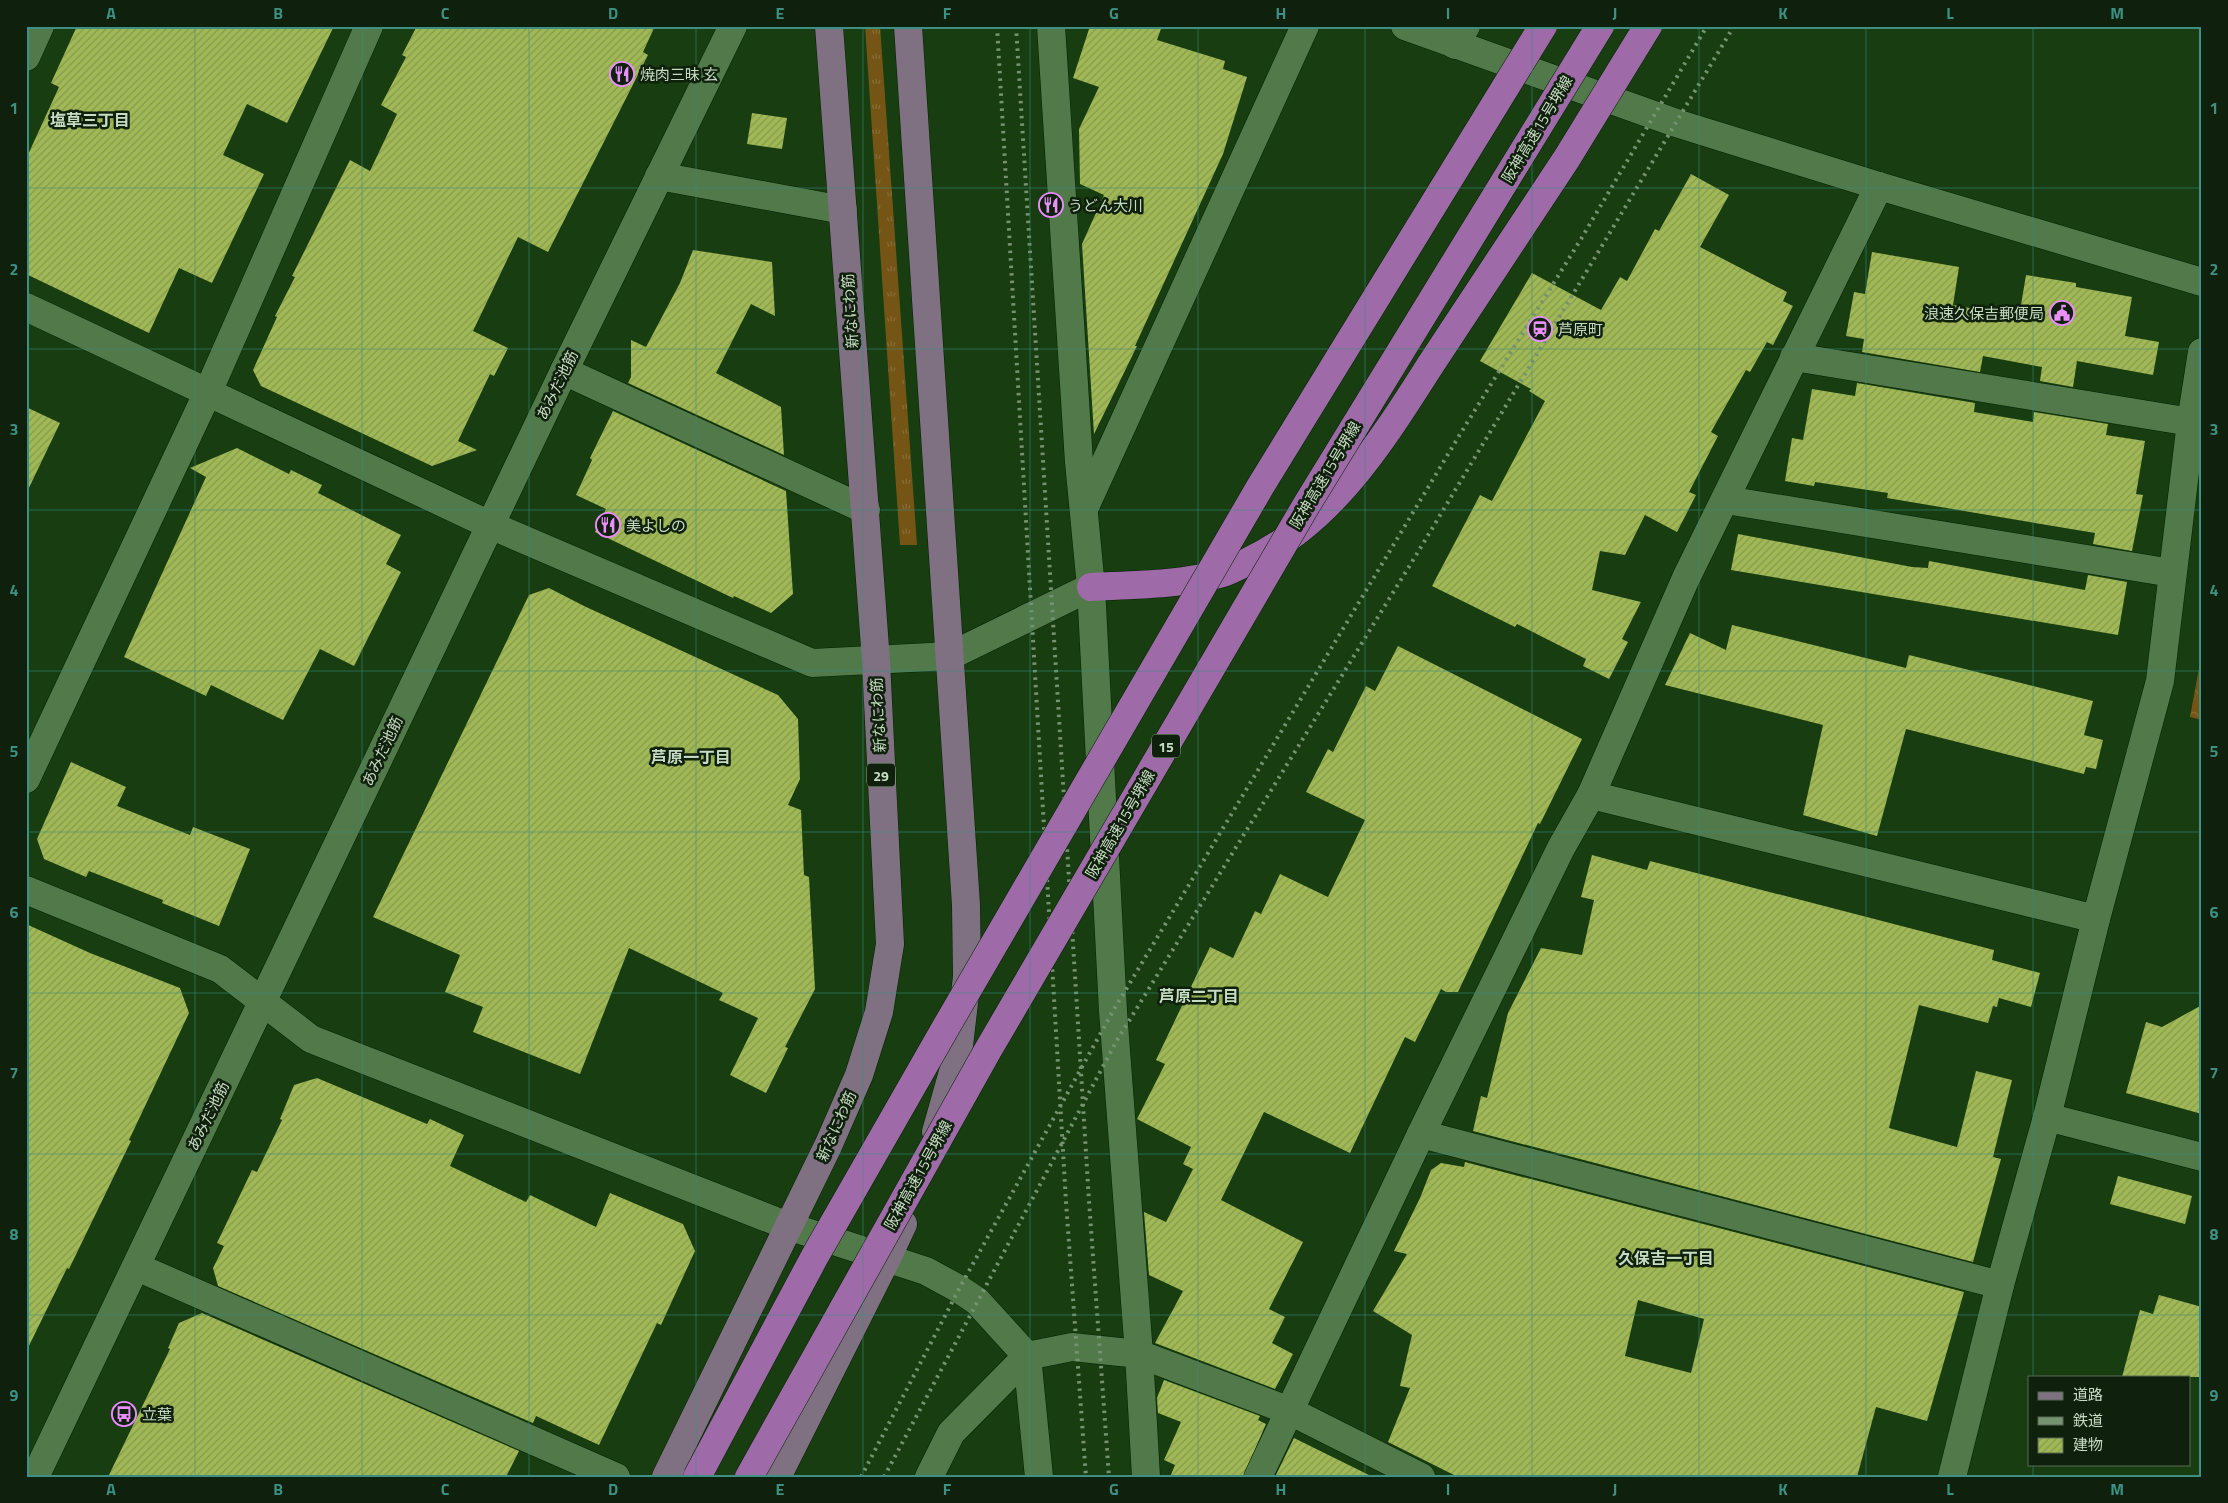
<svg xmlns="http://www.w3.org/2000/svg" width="2228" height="1503" font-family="'Titillium Web','Noto Sans JP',sans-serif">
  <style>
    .grass { fill: url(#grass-tufts) }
    .park { fill: url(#park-crowns) }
    .building { fill: url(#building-hatch); fill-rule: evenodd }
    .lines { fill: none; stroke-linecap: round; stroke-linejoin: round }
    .minor-casing { stroke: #052202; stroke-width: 29 }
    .tertiary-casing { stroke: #052202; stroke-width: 29 }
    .primary-casing { stroke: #052202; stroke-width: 29 }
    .motorway-casing { stroke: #052202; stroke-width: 29 }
    .minor { stroke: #51794a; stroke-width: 28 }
    .tertiary { stroke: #51794a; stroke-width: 28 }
    .primary { stroke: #7f7182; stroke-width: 28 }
    .motorway { stroke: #9e6ba8; stroke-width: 28 }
    .rail { stroke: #769371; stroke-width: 4; stroke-dasharray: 2.5 5; stroke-linecap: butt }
    .motorway-bridge-casing { stroke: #052202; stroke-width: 29; stroke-linecap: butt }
    .motorway-bridge { stroke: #9e6ba8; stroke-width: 28 }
    .grid { fill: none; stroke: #3d9083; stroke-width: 1; stroke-opacity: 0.55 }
    .labels { text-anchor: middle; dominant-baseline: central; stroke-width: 5; stroke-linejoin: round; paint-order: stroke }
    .shield { fill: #0f200c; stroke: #8fa48b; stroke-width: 1 }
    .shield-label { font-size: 14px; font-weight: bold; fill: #c6dcc2 }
    .poi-label { font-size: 15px; fill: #c6dcc2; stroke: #0f200c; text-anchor: start }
    .street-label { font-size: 15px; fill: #c6dcc2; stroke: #0f200c }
    .neighbourhood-label { font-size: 16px; font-weight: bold; fill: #c6dcc2; stroke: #0f200c }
    .neatline { fill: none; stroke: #3d9083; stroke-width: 2 }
    .grid-label { font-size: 16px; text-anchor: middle; font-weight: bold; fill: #3d9083 }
  </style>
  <defs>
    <pattern id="grass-tufts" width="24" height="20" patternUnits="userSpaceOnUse" patternTransform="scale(1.25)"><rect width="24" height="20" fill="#755515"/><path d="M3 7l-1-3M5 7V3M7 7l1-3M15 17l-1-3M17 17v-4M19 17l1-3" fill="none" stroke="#876d35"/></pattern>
    <pattern id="park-crowns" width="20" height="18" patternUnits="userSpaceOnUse" patternTransform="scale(1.25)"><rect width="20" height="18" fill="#755515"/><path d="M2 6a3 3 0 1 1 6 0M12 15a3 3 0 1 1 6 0" fill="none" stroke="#876d35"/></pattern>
    <pattern id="building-hatch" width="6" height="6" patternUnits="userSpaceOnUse" patternTransform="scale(1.25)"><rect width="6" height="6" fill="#a0b855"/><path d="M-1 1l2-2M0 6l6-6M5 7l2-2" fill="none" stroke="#879a4e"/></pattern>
  </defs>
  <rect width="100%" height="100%" fill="#173d10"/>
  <!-- grass -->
  <path class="grass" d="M865 26H880L917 545H900Z"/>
  <!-- park -->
  <path class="park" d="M2202 652V720L2190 717Z"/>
  <!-- building -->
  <g class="building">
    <path d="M77 26H334L287 123 247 104 223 155 264 174 212 283 179 268 149 333 26 274V159L59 87 51 83Z"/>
    <path d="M417 26H655L643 52 648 55 548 252 518 237 473 331 508 348 494 376 490 374 458 441 477 450 432 466 261 386 253 370 277 317 275 316 295 277 292 276 350 160 370 171 397 114 381 105 406 57 402 55Z"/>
    <path d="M1090 26H1162L1157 40 1225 61 1223 69 1247 77 1223 154 1135 346H1137L1094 434 1082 244 1104 195 1080 184 1079 129 1099 87 1073 78Z"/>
    <path d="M752 113 787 118 782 149 747 144Z"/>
    <path d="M1691 174 1729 195 1700 247 1787 292 1783 301 1793 306 1773 345 1767 342 1750 372 1746 370 1711 432 1718 436 1689 492 1696 495 1677 532 1645 515 1625 555 1600 551 1592 590 1641 602 1622 639 1628 642 1609 679 1583 666 1586 659 1517 624 1515 627 1432 586 1480 495 1492 501 1545 401 1529 391 1531 389 1480 361 1532 273 1601 310 1620 277 1627 281 1655 229 1659 231Z"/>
    <path d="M693 250 772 262 775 316 751 304 716 373 781 407 784 455 628 383 631 377V340L646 347 680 283Z"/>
    <path d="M1872 252 1959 267 1953 305 2019 317 2026 275 2076 283V287L2132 297 2125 336 2159 342 2153 375 2077 361 2073 387 2040 381 2042 367 1983 356 1980 372 1862 352 1864 339 1846 336 1854 292 1865 294Z"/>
    <path d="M1857 383 1975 403 1974 412 2033 422 2034 412 2108 424 2106 435 2145 441 2136 494 2143 495 2132 551 2093 544 2095 533 1887 498 1888 493 1815 482 1814 486 1785 481 1792 438 1803 440 1812 389 1855 396Z"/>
    <path d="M26 407 60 423 26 494Z"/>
    <path d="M613 411 786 491 793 594 771 613 734 596 733 598 712 588 595 532 606 509 576 495 592 460 590 458Z"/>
    <path d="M237 448 289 474 291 470 322 485 318 493 401 535 386 564 401 572 354 666 320 649 283 720 211 685 206 696 124 657 206 477 190 468Z"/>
    <path d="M1738 534 1912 567 1928 568 1929 561 2085 590 2088 575 2127 582 2118 635 1731 570Z"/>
    <path d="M549 588 584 606 778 695 798 719 800 779 788 805 801 810 804 875 809 877 815 989 785 1047 788 1048 766 1093 730 1075 758 1018 719 1000 723 993 629 948 580 1074 473 1032 483 1007 445 992 460 955 373 917 529 595Z"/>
    <path d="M1732 625 1906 668 1909 655 2093 701 2084 735 2103 740 2096 769 2086 767 2084 774 1906 729 1877 836 1803 815 1823 725 1665 685 1690 633 1726 650Z"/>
    <path d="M1398 646 1582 739 1540 824 1538 823 1458 992H1446L1441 989 1415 1042 1405 1037 1350 1153 1264 1112 1221 1200 1303 1242 1269 1309 1285 1317 1272 1343 1293 1354 1275 1389 1155 1343 1183 1291 1149 1275 1144 1212 1166 1222 1193 1169 1183 1164 1191 1147 1137 1119 1165 1064 1156 1060 1210 947 1233 958 1255 911 1261 914 1280 874 1328 897 1365 820 1306 792 1328 749 1333 752 1366 686 1375 691Z"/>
    <path d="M71 762 126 787 117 806 190 835 193 827 250 849 219 926 162 903 163 900 89 871 86 877 44 859 37 839Z"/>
    <path d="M1592 855 1647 870 1650 861 1994 950 1992 960 2040 973 2031 1007 1999 998 1997 1007 1993 1006 1988 1023 1919 1005 1889 1128 1957 1147 1976 1071 2012 1080 1993 1157 2001 1159 1973 1262 1473 1131 1481 1096 1487 1098 1508 1013 1541 948 1582 955 1594 900 1581 897Z"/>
    <path d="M26 924 90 953 180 988 189 1013 129 1140 131 1141 69 1269 67 1268 26 1352Z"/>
    <path d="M2202 1005V1114L2126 1093 2146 1022 2162 1027Z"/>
    <path d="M317 1078 427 1124 430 1119 464 1135 450 1166 526 1202 530 1195 596 1227 610 1193 683 1224 695 1251 661 1325 657 1323 599 1445 536 1416 533 1423 218 1286 213 1268 224 1246 217 1243 252 1170 257 1172 282 1120 280 1119 294 1085Z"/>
    <path d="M1465 1162 1964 1292 1927 1421 1876 1407 1857 1477H1458L1388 1442 1410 1388 1400 1386 1412 1335 1373 1311 1407 1254 1394 1251 1420 1198 1431 1170 1441 1163 1464 1167ZM1638 1300 1704 1319 1691 1373 1625 1356Z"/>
    <path d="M2118 1176 2192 1196 2185 1224 2110 1204Z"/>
    <path d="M2159 1295 2202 1307V1377H2122L2140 1310 2153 1314Z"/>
    <path d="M202 1313 519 1451 506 1477H108L170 1349 168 1348 179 1323Z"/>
    <path d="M1164 1380 1260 1416 1258 1420 1266 1424 1243 1477H1170L1175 1465 1164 1460 1181 1422 1158 1413 1157 1398Z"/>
    <path d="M1294 1438 1373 1477H1275Z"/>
  </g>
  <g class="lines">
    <defs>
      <g id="minor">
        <path d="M1051 26 1079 462 1091 587 1113 1011 1139 1354 1146 1477"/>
        <path d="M1455 45 1466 26"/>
        <path d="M26 57 40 26"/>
        <path d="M659 176 843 210"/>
        <path d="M1794 357 2191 422"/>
        <path d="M564 371 866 510"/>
        <path d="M1726 500 2172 573"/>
        <path d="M1084 509 1305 26"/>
        <path d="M950 656 1091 587"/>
        <path d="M26 779 208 392 369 26"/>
        <path d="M1591 795 2096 919"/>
        <path d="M2047 1117 2202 1157"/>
        <path d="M1421 1134 2000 1285"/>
        <path d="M137 1267 616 1477"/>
        <path d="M929 1477 951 1433 1027 1356 1072 1347 1139 1354 1290 1411 1421 1477"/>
      </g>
      <g id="tertiary">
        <path d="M1405 26 1676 123 1879 186 2202 282"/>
        <path d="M26 307 490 525 812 663 950 656"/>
        <path d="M26 890 220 969 311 1039 788 1226 926 1271 959 1289 977 1301 1027 1356 1039 1477"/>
        <path d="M35 1477 564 371 733 26"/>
        <path d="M1258 1477 1421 1134 1561 848 1591 795 1686 578 1879 186"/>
        <path d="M1952 1477 2000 1285 2047 1117 2096 919 2160 681 2191 422 2202 352"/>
      </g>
      <g id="primary">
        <path d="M908 26 966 905 967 977 958 1054 936 1132"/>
        <path d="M666 1477 828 1146 859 1075 879 1012 890 944 876 661 829 26"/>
        <path d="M777 1477 887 1258 903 1224"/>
      </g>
      <path id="motorway" d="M1091 587C1131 585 1180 585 1219 574 1229 572 1238 566 1247 562 1332 523 1383 439 1431 364"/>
    </defs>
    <!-- minor casing -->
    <use href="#minor" class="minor-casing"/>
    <!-- tertiary casing -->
    <use href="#tertiary" class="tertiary-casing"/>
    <!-- primary casing -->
    <use href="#primary" class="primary-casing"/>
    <!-- motorway casing -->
    <use href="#motorway" class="motorway-casing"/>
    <!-- minor -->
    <use href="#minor" class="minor"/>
    <!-- tertiary -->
    <use href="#tertiary" class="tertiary"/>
    <!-- primary -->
    <use href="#primary" class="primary"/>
    <!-- motorway -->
    <use href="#motorway" class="motorway"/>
    <!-- rail -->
    <g class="rail">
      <path d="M997 26 1066 1202 1086 1477"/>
      <path d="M1016 26 1089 1201 1109 1477"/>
      <path d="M861 1477 959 1289 1113 1011 1462 431 1581 239 1707 26"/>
      <path d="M884 1477 1116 1042 1418 552 1734 26"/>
    </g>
    <defs>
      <g id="motorway-bridge">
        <path d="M1431 364 1567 158 1648 26"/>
        <path d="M697 1477 815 1256 946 1027 1260 487 1543 26"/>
        <path d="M749 1477 988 1050 1307 504 1600 26"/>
      </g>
    </defs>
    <!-- motorway-bridge casing -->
    <use href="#motorway-bridge" class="motorway-bridge-casing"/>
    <!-- motorway-bridge -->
    <use href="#motorway-bridge" class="motorway-bridge"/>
  </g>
  <!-- grid -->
  <path class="grid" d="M195 26V1477M362 26V1477M529 26V1477M696 26V1477M863 26V1477M1030 26V1477M1198 26V1477M1365 26V1477M1532 26V1477M1699 26V1477M1866 26V1477M2033 26V1377M26 188H2202M26 349H2202M26 510H2202M26 671H2202M26 832H2202M26 993H2202M26 1154H2202M26 1315H2202M2033 1464V1477"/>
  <!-- icons -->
  <defs>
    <symbol id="restaurant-ring" viewBox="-11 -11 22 22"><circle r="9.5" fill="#0f200c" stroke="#ea8dfd" stroke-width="1.5"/><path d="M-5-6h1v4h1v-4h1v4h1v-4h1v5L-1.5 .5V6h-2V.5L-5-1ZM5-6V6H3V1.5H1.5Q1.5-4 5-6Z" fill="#ea8dfd"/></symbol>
    <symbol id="civic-ring" viewBox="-11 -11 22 22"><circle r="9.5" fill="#0f200c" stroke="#ea8dfd" stroke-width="1.5"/><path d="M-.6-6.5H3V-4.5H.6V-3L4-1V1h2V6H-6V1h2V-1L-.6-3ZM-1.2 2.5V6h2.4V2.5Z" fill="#ea8dfd"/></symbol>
    <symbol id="station-ring" viewBox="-11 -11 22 22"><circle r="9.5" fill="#0f200c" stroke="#ea8dfd" stroke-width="1.5"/><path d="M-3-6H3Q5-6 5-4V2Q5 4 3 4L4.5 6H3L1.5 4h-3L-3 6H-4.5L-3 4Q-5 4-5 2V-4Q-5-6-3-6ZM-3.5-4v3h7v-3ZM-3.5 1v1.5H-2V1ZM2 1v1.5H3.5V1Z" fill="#ea8dfd"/></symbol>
    <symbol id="bus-ring" viewBox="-11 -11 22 22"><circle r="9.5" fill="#0f200c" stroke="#ea8dfd" stroke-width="1.5"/><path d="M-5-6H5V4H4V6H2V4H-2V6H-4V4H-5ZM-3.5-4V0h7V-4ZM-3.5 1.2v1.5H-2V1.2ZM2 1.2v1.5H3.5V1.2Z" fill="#ea8dfd"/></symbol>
  </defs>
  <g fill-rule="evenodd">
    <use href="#restaurant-ring" x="608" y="60" width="28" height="28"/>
    <use href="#restaurant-ring" x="1037" y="191" width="28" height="28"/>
    <use href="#civic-ring" x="2048" y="299" width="28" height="28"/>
    <use href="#station-ring" x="1526" y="315" width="28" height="28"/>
    <use href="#restaurant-ring" x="594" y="511" width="28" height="28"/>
    <use href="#bus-ring" x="110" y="1400" width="28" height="28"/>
  </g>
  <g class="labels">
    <!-- shield labels -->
    <g class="shield">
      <rect x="1152" y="734.5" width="28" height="23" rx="4"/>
      <rect x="867" y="763.5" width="28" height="23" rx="4"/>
    </g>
    <g class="shield-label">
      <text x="1166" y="746">15</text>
      <text x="881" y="775">29</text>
    </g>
    <!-- poi labels -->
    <g class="poi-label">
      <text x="640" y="74">焼肉三昧 玄</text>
      <text x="1068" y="205">うどん大川</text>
      <text x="2044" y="313" text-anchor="end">浪速久保吉郵便局</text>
      <text x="1558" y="329">芦原町</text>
      <text x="626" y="525">美よしの</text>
      <text x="142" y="1414">立葉</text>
    </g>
    <!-- street labels -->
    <g class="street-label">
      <text transform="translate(1537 129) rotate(-59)">阪神高速15号堺線</text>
      <text transform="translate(850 311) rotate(-94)">新なにわ筋</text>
      <text transform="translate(557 385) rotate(-64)">あみだ池筋</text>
      <text transform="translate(1325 475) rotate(-59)">阪神高速15号堺線</text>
      <text transform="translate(878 715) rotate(-93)">新なにわ筋</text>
      <text transform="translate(382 751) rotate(-65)">あみだ池筋</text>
      <text transform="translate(1120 824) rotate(-60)">阪神高速15号堺線</text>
      <text transform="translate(208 1116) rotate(-64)">あみだ池筋</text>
      <text transform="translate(836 1126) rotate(-66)">新なにわ筋</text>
      <text transform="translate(918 1175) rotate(-61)">阪神高速15号堺線</text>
    </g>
    <!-- neighbourhood labels -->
    <g class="neighbourhood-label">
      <text x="90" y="120">塩草三丁目</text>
      <text x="691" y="757">芦原一丁目</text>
      <text x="1199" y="996">芦原二丁目</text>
      <text x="1666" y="1258">久保吉一丁目</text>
    </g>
  </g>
  <!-- border -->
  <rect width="2228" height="1503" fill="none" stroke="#0f200c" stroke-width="55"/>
  <!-- legend -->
  <rect x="2028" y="1376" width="162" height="90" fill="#0f200c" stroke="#586b55"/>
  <rect x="2038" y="1392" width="25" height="8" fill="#7f7182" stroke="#586b55"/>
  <text x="2073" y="1400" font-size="15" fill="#c6dcc2">道路</text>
  <rect x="2038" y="1417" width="25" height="8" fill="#769371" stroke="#586b55"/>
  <text x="2073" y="1426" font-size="15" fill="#c6dcc2">鉄道</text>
  <rect x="2038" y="1438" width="25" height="15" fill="url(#building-hatch)" stroke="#586b55"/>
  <text x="2073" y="1450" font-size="15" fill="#c6dcc2">建物</text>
  <rect x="28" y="28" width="2172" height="1448" class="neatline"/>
  <g class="grid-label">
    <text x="111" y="19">A</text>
    <text x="278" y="19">B</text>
    <text x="445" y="19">C</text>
    <text x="613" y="19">D</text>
    <text x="780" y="19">E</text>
    <text x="947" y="19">F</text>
    <text x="1114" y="19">G</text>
    <text x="1281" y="19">H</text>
    <text x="1448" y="19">I</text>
    <text x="1615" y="19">J</text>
    <text x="1783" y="19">K</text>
    <text x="1950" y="19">L</text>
    <text x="2117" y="19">M</text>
    <text x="14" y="114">1</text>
    <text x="2214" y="114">1</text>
    <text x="14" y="275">2</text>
    <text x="2214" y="275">2</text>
    <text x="14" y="435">3</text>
    <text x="2214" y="435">3</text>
    <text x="14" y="596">4</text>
    <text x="2214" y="596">4</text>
    <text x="14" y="757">5</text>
    <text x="2214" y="757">5</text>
    <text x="14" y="918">6</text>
    <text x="2214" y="918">6</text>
    <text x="14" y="1079">7</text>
    <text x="2214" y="1079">7</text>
    <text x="14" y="1240">8</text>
    <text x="2214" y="1240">8</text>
    <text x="14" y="1401">9</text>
    <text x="2214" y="1401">9</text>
    <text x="111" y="1495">A</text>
    <text x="278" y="1495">B</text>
    <text x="445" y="1495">C</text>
    <text x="613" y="1495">D</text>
    <text x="780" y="1495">E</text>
    <text x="947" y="1495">F</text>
    <text x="1114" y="1495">G</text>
    <text x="1281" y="1495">H</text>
    <text x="1448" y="1495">I</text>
    <text x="1615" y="1495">J</text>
    <text x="1783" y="1495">K</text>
    <text x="1950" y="1495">L</text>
    <text x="2117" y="1495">M</text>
  </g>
</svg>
